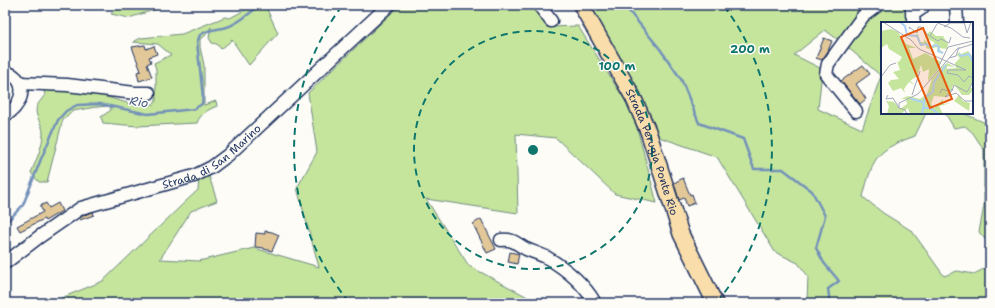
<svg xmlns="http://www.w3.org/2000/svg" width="995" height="308" font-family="'Shantell Sans',sans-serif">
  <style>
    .green { fill: #c5e59d; stroke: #708a7e; fill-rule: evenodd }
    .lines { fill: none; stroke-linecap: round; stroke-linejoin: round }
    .stream { stroke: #7391b9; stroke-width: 2.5 }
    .building { fill: #e2c898; stroke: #1b2f5e }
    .minor-casing { stroke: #1b2f5e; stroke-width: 15 }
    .major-casing { stroke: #1b2f5e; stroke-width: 18 }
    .minor { stroke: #fdfcf7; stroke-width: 12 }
    .major { stroke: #f9deab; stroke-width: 15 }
    .ring { fill: none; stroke: #0f766e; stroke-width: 2; stroke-dasharray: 7 5 }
    .labels { text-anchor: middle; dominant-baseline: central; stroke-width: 3; stroke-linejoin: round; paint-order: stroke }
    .street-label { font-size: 11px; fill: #1b2f5e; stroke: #fdfcf7 }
    .water-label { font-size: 12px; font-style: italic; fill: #405884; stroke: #fdfcf7 }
    .inset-river { fill: none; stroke: #add2f6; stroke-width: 2 }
    .inset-road { fill: none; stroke: #a3aaba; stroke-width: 1 }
    .view { fill: #e8590c; fill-opacity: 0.15; stroke: #e8590c; stroke-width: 2 }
    .inset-edge { fill: none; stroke: #1b2f5e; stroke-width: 2 }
    .centre { fill: #0f766e; stroke: #fdfcf7; stroke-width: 2 }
    .ring-label { font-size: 12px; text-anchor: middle; font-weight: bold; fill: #0f766e; stroke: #fdfcf7; stroke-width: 3; stroke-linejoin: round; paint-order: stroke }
  </style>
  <rect width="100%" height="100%" fill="#fdfcf7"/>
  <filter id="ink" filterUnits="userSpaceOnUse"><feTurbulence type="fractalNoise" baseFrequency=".025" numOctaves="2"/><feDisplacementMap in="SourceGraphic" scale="8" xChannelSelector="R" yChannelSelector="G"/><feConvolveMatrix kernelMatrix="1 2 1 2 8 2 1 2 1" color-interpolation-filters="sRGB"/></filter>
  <g filter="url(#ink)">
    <!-- green -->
    <g class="green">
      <path d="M118 5H169L129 18 111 14Z"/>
      <path d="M254 5H265L278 33 249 65 232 40 221 49 217 44 212 43 209 38 211 27 205 36 200 39V47L204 65V105L216 101 217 106C209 109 200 114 197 123L137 126 103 123 101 117 111 110 110 106 96 107 73 111 63 119 47 182H39L31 173C36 160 43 146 43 133 43 123 33 116 37 106 39 102 42 99 45 95L43 87 83 90 134 105 154 104 156 101V69L154 63 171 55 158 44 133 42 141 38 182 34 225 17 230 18Z"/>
      <path d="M400 5 429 8 432 5H532L549 27 578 26 633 113 657 203 615 194 556 138 516 134 518 213 426 199 469 266 539 303H49L103 281 184 203 198 190 199 179 204 175 209 176 217 201 191 211 160 259 199 261 254 248 319 267 297 188 317 152 308 93Z"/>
      <path d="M588 5H908L910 23H882V113H926L915 136C902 141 886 146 877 158 871 165 865 188 863 197L883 213 912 231 944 276 957 271 974 274 990 266V303H807L808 276 798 263 775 252 717 157 659 137 629 77ZM825 30 845 45 881 76 862 129 818 109 821 81 820 68 794 55Z"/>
      <path d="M945 113H963L990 125V245L979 232 984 206V150L973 133 965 126 954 128Z"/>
    </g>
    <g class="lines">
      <!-- stream -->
      <g class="stream">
        <path d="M624 5 660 49 681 79 699 123 743 139 754 169H783L812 191 825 216 816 248 824 263 839 281 828 289 830 303"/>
        <path d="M5 224 23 205 41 159 58 120 66 111 77 105 100 104 148 114 194 109 202 104 203 97 197 42 200 35C210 28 217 30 227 27 237 24 252 12 259 5"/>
        <path d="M989 303 990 302"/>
      </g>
    </g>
    <!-- building -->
    <g class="building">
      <path d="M824 38 832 41 828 51 822 60 816 58Z"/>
      <path d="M145 45 146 49 154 46 157 54 149 57 151 62 147 64 152 77 139 81 137 72 141 71 132 47Z"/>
      <path d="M863 65 870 74 856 84 866 99 860 104 841 81Z"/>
      <path d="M683 178 690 195 692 194 695 203 687 206 684 198 679 200 674 183Z"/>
      <path d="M46 203 49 208 58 203 62 211 45 221 44 219 20 231 17 226 43 212 40 206Z"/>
      <path d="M93 212 94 215 80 220 79 219 84 215Z"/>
      <path d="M481 219 496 249 487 253 473 224Z"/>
      <path d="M265 231 272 232 279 235 272 251 264 249V248L255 247 256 233 265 234Z"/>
      <path d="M510 252 519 254 517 264 508 262Z"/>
    </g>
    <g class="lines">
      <defs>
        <g id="minor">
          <path d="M539 5 551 21"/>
          <path d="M911 5 914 23"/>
          <path d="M956 5 957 23"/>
          <path d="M912 15 922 8V5"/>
          <path d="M5 72C8 73 12 74 14 76 29 87 19 109 5 115"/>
          <path d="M20 83 67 85 135 93H149"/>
          <path d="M856 111 826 74 828 64 863 16 878 5"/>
          <path d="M501 240C514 239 515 243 526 249 533 252 540 254 546 257 565 268 584 284 595 303"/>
          <path id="s1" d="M5 263 39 237 81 208 194 176 212 167 228 155 389 5"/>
        </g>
        <g id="major">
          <path id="s2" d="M581 5 633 97 648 131 681 234 715 303"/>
        </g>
      </defs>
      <!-- minor casing -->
      <use href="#minor" class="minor-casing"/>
      <!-- major casing -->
      <use href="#major" class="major-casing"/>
      <!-- minor -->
      <use href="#minor" class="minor"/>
      <!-- major -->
      <use href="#major" class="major"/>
    </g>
  </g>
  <!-- distance rings -->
  <g class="ring">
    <circle cx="533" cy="150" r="119"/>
    <path d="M349 302A239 239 0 0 1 342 6M724 6A239 239 0 0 1 717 302"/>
  </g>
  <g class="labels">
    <!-- street labels -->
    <g class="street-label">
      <text stroke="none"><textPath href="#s2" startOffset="164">Strada Perugia Ponte Rio</textPath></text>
      <text stroke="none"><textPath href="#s1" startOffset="236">Strada di San Marino</textPath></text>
    </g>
    <!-- water labels -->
    <g class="water-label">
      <text transform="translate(139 102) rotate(9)">Rio</text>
    </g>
  </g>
  <!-- overview -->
  <g transform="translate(881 22)">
    <rect width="92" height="92" fill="#fdfcf7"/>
    <path d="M10 7 17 10 25 22 36 26H28L32 37 44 31 60 40 57 48 47 59 48 47 42 50 40 43 36 54 29 59 34 63 28 60 23 67 24 71 20 66 12 69 7 61 10 58 18 57 12 50 19 48 16 39 18 40 21 35 8 27 6 22 0 26V9ZM49 9 55 14H62L67 22 66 27 58 26 62 32 57 30 56 25 48 27 45 26V22L39 24 36 15 30 14 37 12 39 20H43V17L50 25 54 21 44 15ZM87 29 92 35V61L85 70 90 65 92 68 88 73H81L73 62 69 71 64 75 53 74 50 82 53 86 62 77V82L70 81 58 84 62 92H29L27 86 20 92H6L8 84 5 79 13 80 19 87 26 82 25 77H20L27 74 39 77 46 72 51 57 63 43 66 41 74 45 66 44V47L75 46 74 41 79 36 76 33 78 30 80 32ZM78 73 82 79 89 81 88 89 73 79Z" fill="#c5e59d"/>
    <path class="inset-river" d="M19 0 24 4 26 13 36 14 40 23 45 22 50 25 55 23 58 25 57 29 62 31M78 32 80 34 88 32 92 40M30 77 42 80M43 86H49L58 92M41 92 44 75 52 70 53 60 65 43"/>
    <path class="inset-road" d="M2 0 30 18 38 27 85 48H67L66 51 77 53 83 60 88 54 92 56M54 0 70 6 82 15 89 16M83 0 86 11 90 0M56 2 49 14 57 19 60 17 68 21 70 15M63 5 69 1H83M29 7 28 5 36 11 37 5H40L48 14M68 36 75 34 78 25M57 46 67 25 92 19M0 55 9 43 15 41M92 60 86 70 73 63 71 69 64 75 75 71 84 79H92M59 71 61 67 67 69 72 67M7 73 5 77 12 76 18 86M31 73 39 49M26 92 24 88 18 86V81L37 72 76 27 92 22"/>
    <path class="view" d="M42 6 71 77 49 86 20 15Z"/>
    <rect width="92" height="92" class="inset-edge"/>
  </g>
  <circle cx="533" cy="150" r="6" class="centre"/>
  <g class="ring-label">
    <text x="750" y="53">200 m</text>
    <text x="617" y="70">100 m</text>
  </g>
  <!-- margin -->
  <rect width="995" height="308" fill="none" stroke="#fdfcf7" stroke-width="20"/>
  <rect x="10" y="10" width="975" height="288" fill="none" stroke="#1b2f5e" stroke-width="1.5" filter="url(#ink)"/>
</svg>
